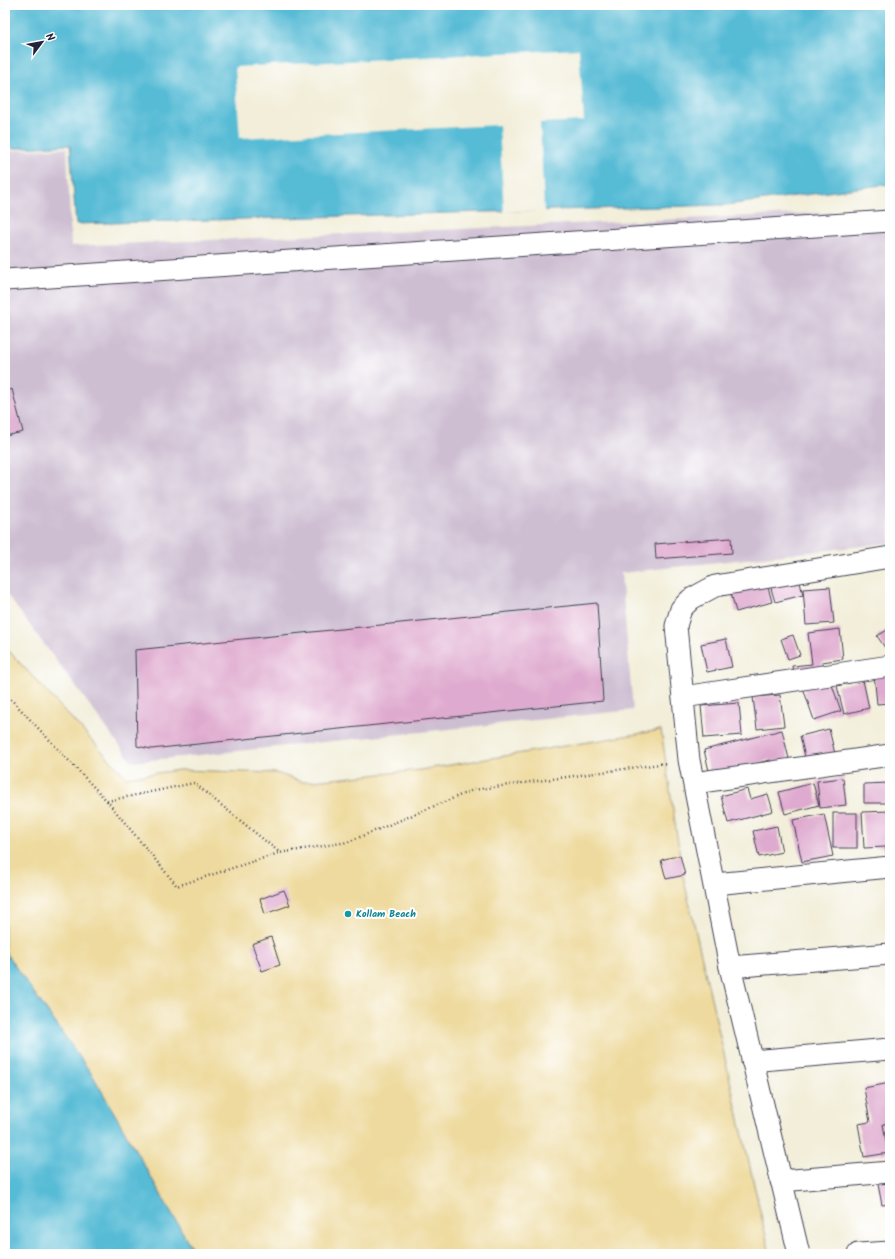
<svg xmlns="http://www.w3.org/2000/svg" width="895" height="1259" font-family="Kalam,sans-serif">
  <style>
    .industrial { fill: #cdbed2 }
    .sand { fill: #eeda9e; stroke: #887e6c }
    .water { fill: #56bbd5; stroke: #3c6e88 }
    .pier { fill: #f2eed9 }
    .building { fill: #dfaacf }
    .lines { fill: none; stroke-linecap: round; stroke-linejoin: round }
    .minor-casing { stroke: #414153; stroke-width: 23 }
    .path { stroke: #414153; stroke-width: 2.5; stroke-dasharray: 1 3; stroke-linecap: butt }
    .minor { stroke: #fff; stroke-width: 21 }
    .culture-dot { fill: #0f9aa8; stroke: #fff; stroke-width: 1.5 }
    .labels { text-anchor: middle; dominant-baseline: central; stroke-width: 4; stroke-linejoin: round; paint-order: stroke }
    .culture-label { font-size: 10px; font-weight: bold; fill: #0d838f; stroke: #fff; text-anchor: start }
  </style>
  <rect width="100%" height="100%" fill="#fff"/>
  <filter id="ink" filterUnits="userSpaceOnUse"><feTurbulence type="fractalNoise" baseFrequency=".025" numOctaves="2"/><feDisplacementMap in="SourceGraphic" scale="8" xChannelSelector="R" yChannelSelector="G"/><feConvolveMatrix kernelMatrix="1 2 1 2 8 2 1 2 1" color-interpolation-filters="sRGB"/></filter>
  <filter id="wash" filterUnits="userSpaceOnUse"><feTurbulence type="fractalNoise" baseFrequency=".012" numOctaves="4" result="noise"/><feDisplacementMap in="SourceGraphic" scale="16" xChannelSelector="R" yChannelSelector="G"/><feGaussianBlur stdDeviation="0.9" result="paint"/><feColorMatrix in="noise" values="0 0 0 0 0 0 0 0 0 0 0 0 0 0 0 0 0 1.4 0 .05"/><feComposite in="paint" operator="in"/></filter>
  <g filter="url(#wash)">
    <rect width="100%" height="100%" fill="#f2eed9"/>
    <!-- industrial -->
    <path class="industrial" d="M67 148 71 246 890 210V543L621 573 633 710 132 762 5 592V151Z"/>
    <!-- sand -->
    <path class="sand" d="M5 647 126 777 180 770 276 773 303 782 420 770 661 730 683 876 770 1254H195L93 1076 5 952Z"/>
    <!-- water -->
    <g class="water">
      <path d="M5 5H890V184L726 205 76 224 70 145 5 149Z"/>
      <path d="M5 952 93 1076 195 1254H5Z"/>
    </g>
    <!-- pier -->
    <path class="pier" d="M579 49 584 121 540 123 544 211 504 212 499 125 240 138 235 67Z"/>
    <g id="blocks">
      <!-- building -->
      <g class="building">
        <path d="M12 389 23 432 5 436V391Z"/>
        <path d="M731 538 732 553 656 559 655 544Z"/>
        <path d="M799 578 803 595 775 602 770 585Z"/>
        <path d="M767 583 772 602 736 612 731 593Z"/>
        <path d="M830 587 834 623 806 625 803 589Z"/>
        <path d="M597 603 603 701 151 749 137 746 135 650Z"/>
        <path d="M840 629 843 659 822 662 824 677 794 680 792 666 812 664 808 633Z"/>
        <path d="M889 629 890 651 888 652 877 636Z"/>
        <path d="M793 635 800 655 788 659 781 639Z"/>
        <path d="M726 639 732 667 707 672 701 644Z"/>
        <path d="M890 672V703L877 704 874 673Z"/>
        <path d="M830 679 841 711 814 720 803 688Z"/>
        <path d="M863 680 869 708 844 714 837 686Z"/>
        <path d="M780 695 784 726 757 729 753 697Z"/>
        <path d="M739 703 742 735 704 738 701 706Z"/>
        <path d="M829 729 835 754 806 761 800 736Z"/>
        <path d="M782 730 790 763 772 768 770 760 710 775 704 750Z"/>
        <path d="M843 778 846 805 820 808 817 781Z"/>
        <path d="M813 783 819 805 785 814 779 792Z"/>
        <path d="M890 783V803H864V784Z"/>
        <path d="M747 789 750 799 768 794 773 811 728 823 721 796Z"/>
        <path d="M890 811V853H886V847L864 848 862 812Z"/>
        <rect x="833" y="813" width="24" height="35"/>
        <path d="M824 814 833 856 802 862 793 820Z"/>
        <path d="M777 826 782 852 759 857 753 831Z"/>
        <path d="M680 855 685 875 666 879 661 860Z"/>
        <path d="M284 890 290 905 265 914 260 899Z"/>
        <path d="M271 937 280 965 262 971 252 944Z"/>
        <path d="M890 1083V1123L883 1124 888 1153 864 1157 858 1124 870 1122 864 1088Z"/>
        <path d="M890 1177V1204L882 1205 877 1179Z"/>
      </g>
    </g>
  </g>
  <g filter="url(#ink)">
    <use href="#blocks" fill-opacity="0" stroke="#414153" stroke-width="1"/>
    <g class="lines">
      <defs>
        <g id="minor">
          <path d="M5 280 890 221"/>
          <path d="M683 697 890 666"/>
          <path d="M694 783 890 755"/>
          <path d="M714 884 890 867"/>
          <path d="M730 967 890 954"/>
          <path d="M752 1061 890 1049"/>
          <path d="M781 1181 890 1172"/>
          <path d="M799 1254 730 967 689 760 676 626 681 609 691 599 715 586 890 557"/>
          <path d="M858 1254 890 1252"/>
        </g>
      </defs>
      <!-- minor casing -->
      <use href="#minor" class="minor-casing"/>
      <!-- path -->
      <g class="path">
        <path d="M5 693 107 801 177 886 279 853 348 842 473 790 667 763"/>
        <path d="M107 801 194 783 279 852"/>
      </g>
      <!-- minor -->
      <use href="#minor" class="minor"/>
    </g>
  </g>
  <!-- markers -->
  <circle class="culture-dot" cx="348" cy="914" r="4"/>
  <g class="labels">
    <!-- culture labels -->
    <g class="culture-label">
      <text x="356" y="914">Kollam Beach</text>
    </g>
  </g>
  <!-- margin -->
  <rect width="895" height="1259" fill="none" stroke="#fff" stroke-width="20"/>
  <!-- north arrow -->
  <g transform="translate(42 42) rotate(58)" stroke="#ffffff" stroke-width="3" paint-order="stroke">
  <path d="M0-3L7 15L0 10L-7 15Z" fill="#22223b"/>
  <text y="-6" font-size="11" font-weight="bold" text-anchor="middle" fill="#22223b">N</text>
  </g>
</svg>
